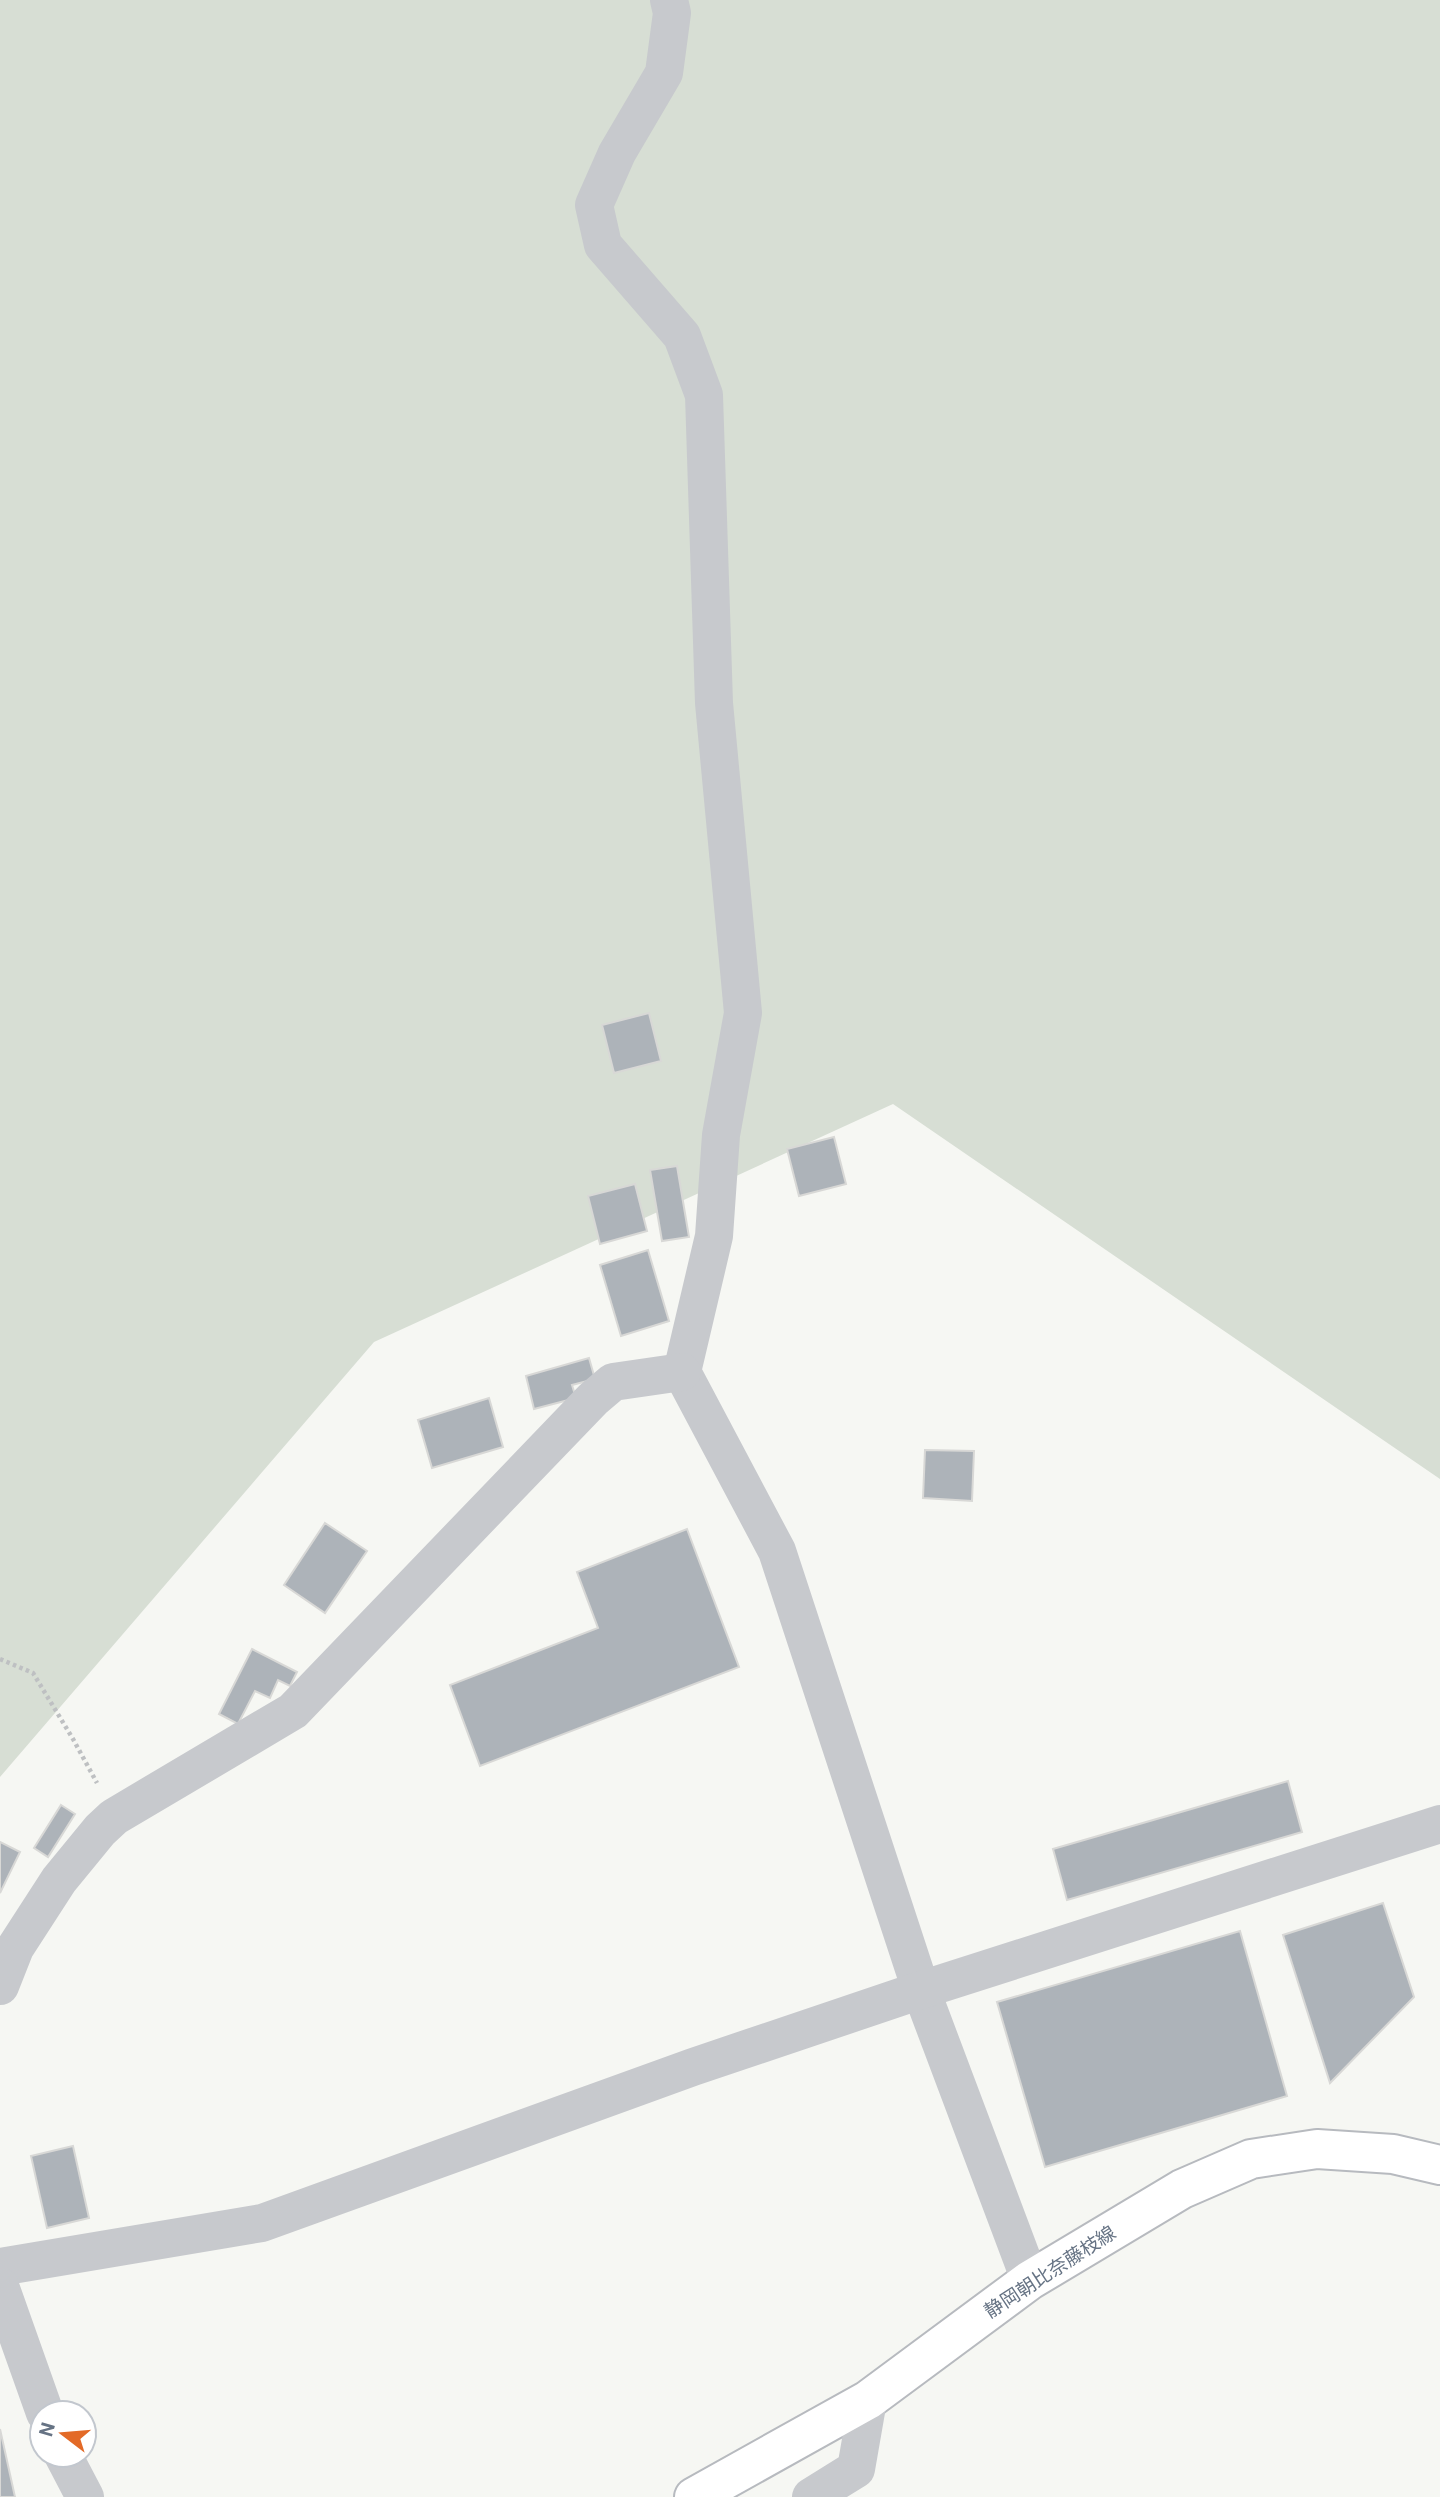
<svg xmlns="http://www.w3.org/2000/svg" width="1440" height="2497" font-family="Roboto,'Noto Sans JP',sans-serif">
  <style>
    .green { fill: #d7ded4 }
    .building { fill: #adb3b9; stroke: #d8d8d6; stroke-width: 2 }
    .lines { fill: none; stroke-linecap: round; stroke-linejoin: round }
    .major-casing { stroke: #b7babf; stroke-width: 42 }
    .path { stroke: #bec0c2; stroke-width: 4.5; stroke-dasharray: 3.5 3.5; stroke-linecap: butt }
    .minor { stroke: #c7c9cd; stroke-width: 38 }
    .major { stroke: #fff; stroke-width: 38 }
    .labels { text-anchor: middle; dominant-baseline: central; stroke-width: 7; stroke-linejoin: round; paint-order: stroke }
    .street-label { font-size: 19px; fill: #667384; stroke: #fff }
  </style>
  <rect width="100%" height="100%" fill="#f6f7f3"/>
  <!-- green -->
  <path class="green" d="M0 0H1440V1479L893 1104 374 1342 0 1777Z"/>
  <!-- building -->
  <g class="building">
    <path d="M649 1013 661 1061 614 1073 602 1025Z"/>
    <path d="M834 1137 846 1184 799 1196 787 1149Z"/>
    <path d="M677 1166 689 1237 662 1241 650 1170Z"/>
    <path d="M635 1184 647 1231 600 1244 588 1196Z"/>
    <path d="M648 1250 669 1321 621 1336 600 1265Z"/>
    <path d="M589 1358 595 1379 572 1385 576 1398 534 1409 526 1376Z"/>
    <path d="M489 1398 503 1447 432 1468 418 1420Z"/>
    <path d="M925 1450 974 1451 972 1501 923 1498Z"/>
    <path d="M325 1523 367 1551 325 1613 284 1585Z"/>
    <path d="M687 1529 739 1667 480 1766 450 1685 598 1628 577 1572Z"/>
    <path d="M252 1649 297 1672 290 1686 278 1680 270 1698 255 1691 238 1724 219 1714Z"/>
    <path d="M1288 1781 1302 1832 1067 1900 1053 1849Z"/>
    <path d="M61 1805 75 1814 48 1857 34 1848Z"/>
    <path d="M0 1842 20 1852 0 1893Z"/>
    <path d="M1383 1903 1414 1997 1330 2083 1283 1935Z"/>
    <path d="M1240 1931 1287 2096 1045 2167 997 2002Z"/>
    <path d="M73 2146 89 2218 47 2228 31 2156Z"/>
    <path d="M0 2429 15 2497H0Z"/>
  </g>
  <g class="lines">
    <defs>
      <path id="major" d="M694 2497 868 2400 1030 2280 1182 2189 1251 2159 1317 2149 1393 2154 1440 2165"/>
    </defs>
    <!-- major casing -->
    <use href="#major" class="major-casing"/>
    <!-- path -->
    <path class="path" d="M0 1659 33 1673 73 1739 97 1783"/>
    <!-- minor -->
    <g class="minor">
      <path d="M669 0 672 13 664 73 617 153 594 205 603 245 682 336 704 395 714 703 743 1013 721 1135 714 1236 682 1372 777 1551 921 1990 1030 2280"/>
      <path d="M0 1986 15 1948 59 1880 100 1830 114 1817 293 1711 593 1399 613 1382 682 1372"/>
      <path d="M0 2267 262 2223 693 2067 921 1990 1440 1824"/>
      <path d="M0 2286 45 2413"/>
      <path d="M63 2455 85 2497"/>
      <path d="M811 2497 856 2469 868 2400"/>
    </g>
    <!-- major -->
    <use href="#major" class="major"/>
  </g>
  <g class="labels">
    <!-- street labels -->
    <g class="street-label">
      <text transform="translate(1050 2272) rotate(-33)">静岡朝比奈藤枝線</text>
    </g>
  </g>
  <!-- north arrow -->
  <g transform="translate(63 2434) rotate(286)"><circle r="33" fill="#ffffff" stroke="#c2c7ce" stroke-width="2"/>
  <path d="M0-5L12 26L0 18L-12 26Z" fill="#e36a27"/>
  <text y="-10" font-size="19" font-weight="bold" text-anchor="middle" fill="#667384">N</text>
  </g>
</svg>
